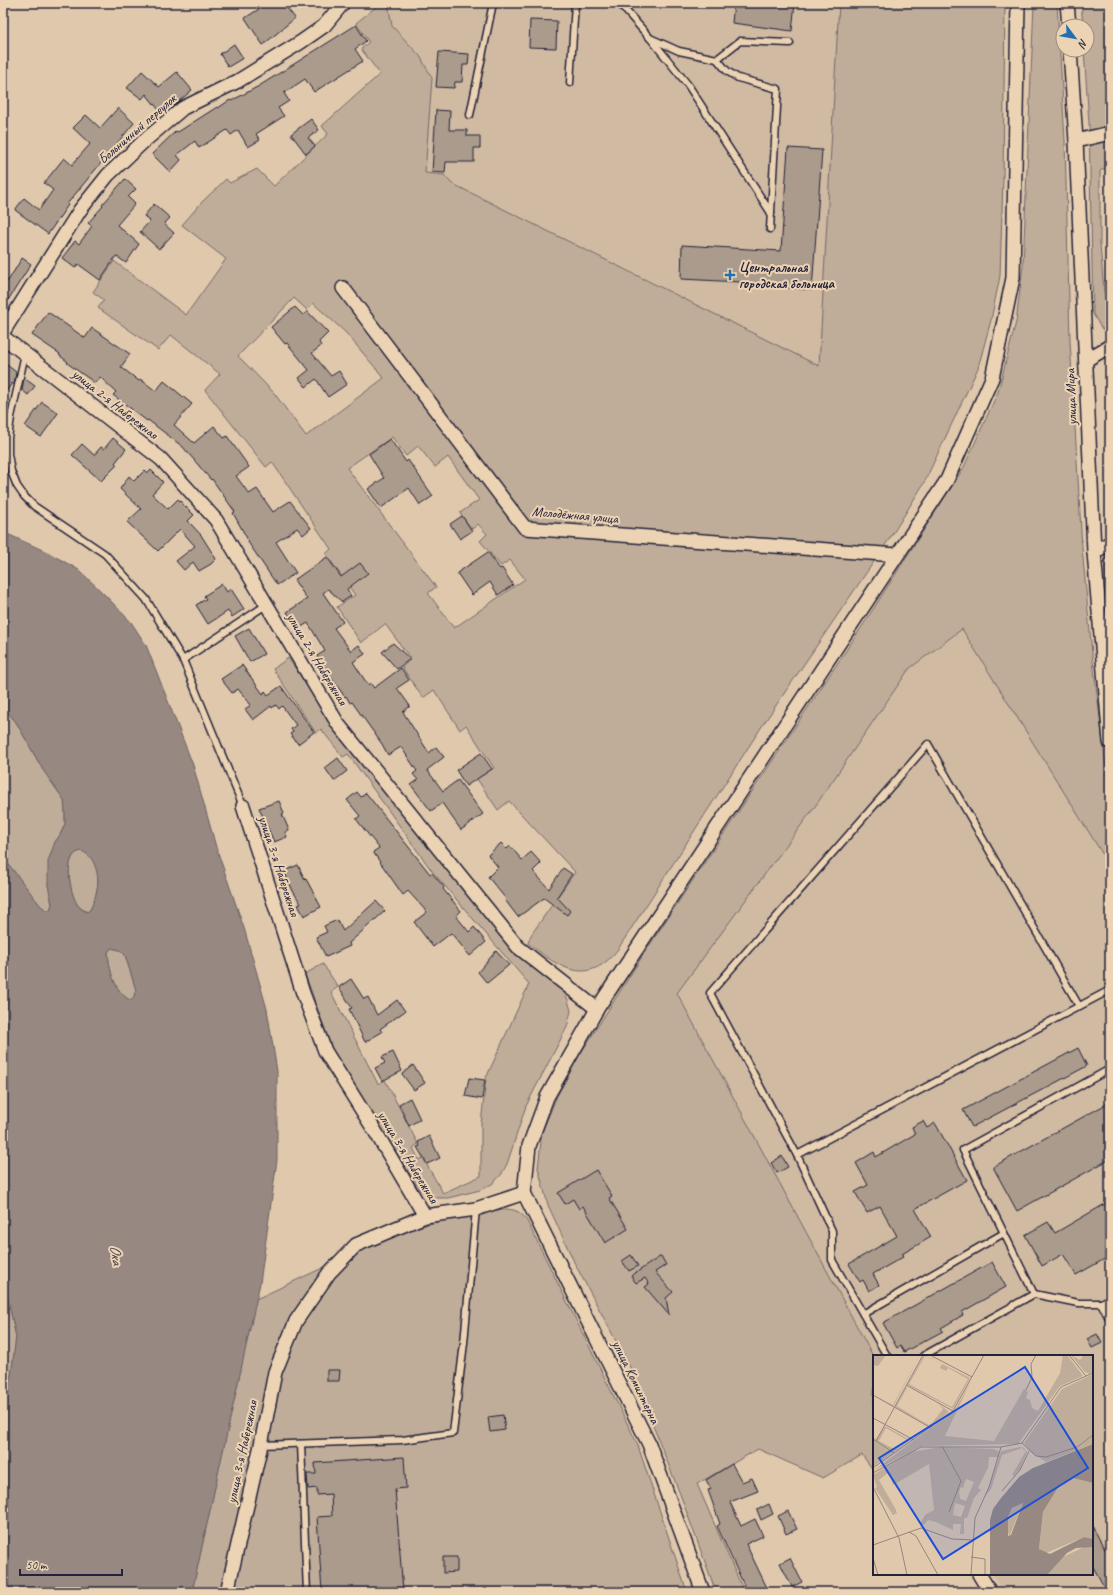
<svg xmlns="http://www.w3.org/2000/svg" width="1113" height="1595" font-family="Caveat,sans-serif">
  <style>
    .built { fill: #d0baa2 }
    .green { fill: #c0ad99; stroke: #71686a; fill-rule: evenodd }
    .water { fill: #978981; stroke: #686065; fill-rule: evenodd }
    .building { fill: #ab9b8c; stroke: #22223b }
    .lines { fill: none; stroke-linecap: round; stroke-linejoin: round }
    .service-casing { stroke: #22223b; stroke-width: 9 }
    .minor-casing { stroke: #22223b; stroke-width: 16 }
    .service { stroke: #ecd3b3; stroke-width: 6 }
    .minor { stroke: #ecd3b3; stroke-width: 13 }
    .poi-dot { fill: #1f6fb2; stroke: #ecd3b3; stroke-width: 1.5 }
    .labels { text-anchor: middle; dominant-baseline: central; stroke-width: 4; stroke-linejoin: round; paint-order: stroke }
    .street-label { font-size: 14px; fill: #22223b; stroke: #ecd3b3 }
    .poi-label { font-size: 14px; font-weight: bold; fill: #22223b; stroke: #ecd3b3; text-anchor: start }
    .water-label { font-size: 15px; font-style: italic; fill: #454150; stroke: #ecd3b3 }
    .inset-road { fill: none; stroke: #94867f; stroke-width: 1 }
    .view { fill: #1d4ed8; fill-opacity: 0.15; stroke: #1d4ed8; stroke-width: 2 }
    .inset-edge { fill: none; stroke: #22223b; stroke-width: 2 }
  </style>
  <rect width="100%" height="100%" fill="#e0c8ac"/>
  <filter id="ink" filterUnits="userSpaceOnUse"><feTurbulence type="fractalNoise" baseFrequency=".025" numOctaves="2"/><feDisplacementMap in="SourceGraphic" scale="8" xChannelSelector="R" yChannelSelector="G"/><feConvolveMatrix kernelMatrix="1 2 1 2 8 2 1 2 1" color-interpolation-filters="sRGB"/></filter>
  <g filter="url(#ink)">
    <!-- built -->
    <g class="built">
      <path d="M388 3H839L819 366 451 183 444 175 425 173 432 78 420 56 392 26Z"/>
      <path d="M962 629 1110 866V1592H1002L992 1574H1092V1356H874V1358L677 993 816 805 909 669Z"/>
    </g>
    <!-- green -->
    <g class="green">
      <path d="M381 3H388L392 26 420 56 432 78 425 173 444 175 451 183 819 366 839 3H907L949 6 950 3H1005L1003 179 1000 276 991 320 978 368 924 483 892 535 764 723 618 949C588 988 559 968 528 943L531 935 575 872 509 801 498 810 477 779 494 768 466 725 460 730 434 690 423 698 402 667 411 659 385 624 361 643 337 607 355 595 326 554 331 549 272 462 266 467 205 390 220 374 171 335 158 350 98 308 104 300 93 292 114 261 186 315 226 259 182 225 202 202 226 179 230 183 257 169 274 186 328 134 322 126 380 74 361 49 369 42 356 23ZM294 298 307 310 313 303 346 333 384 378 306 436 274 393 238 356ZM392 437 406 456 418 446 435 467 448 457 479 500 460 513 472 529 478 524 487 534 480 541 501 566 510 560 525 579 454 628 428 593 436 587 347 468Z"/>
      <path d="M1034 3H1057L1065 141 1070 341 1082 548 1092 653 1110 800V866L962 629 909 669 816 805 677 993 874 1358V1471L862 1455 823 1478 758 1449 697 1484 744 1592H716L680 1494 630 1367 575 1264 548 1205 538 1168 542 1132 557 1096 579 1056 645 952 863 625 964 467 998 392 1016 322 1023 266Z"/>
      <path d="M1081 3H1110V158L1107 160V167L1100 171V244L1104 292 1110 304V331L1102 329 1093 314 1089 123 1084 50H1087V26H1083Z"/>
      <path d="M1110 545V610C1108 594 1100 557 1110 545Z"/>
      <path d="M288 658 341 733 451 870 562 988 568 1000 571 1011 567 1027 526 1106 507 1164 501 1175 492 1184 480 1190 448 1198H437L427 1195 419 1189 333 1051 305 974 323 964 338 987 331 992 378 1084 385 1080 386 1082 418 1144 413 1148 419 1160 423 1158 443 1193 481 1176V1124L486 1078 529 984 432 871 348 754 343 757 321 729 316 733 273 669Z"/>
      <path d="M3 707 16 722 43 770 64 800 65 812V824L60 835 55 842 48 885 52 904 50 910H46L40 906 3 857Z"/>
      <path d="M81 851C95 855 100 876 97 889 96 896 93 904 90 910L87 912C83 909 79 908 77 904 70 893 62 855 81 851Z"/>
      <path d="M111 948 120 950 125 955 136 990 133 999 130 1000C114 992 109 968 108 952Z"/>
      <path d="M503 1209C514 1209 521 1211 527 1221L637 1443 687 1592H192L256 1299 400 1232 440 1221Z"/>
      <path d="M3 1276 16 1337 11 1376 3 1408Z"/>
    </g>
    <!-- water -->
    <path class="water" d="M3 532 49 553 79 570 104 594 131 622 146 645 193 765 216 847 244 928 267 1009 277 1071V1160L260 1283 192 1592H3V1408L11 1376 16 1337 3 1276V857L40 905 46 910H50L52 904 48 885V861L55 842 60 835 65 824V812L64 800 43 770 16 722 3 707ZM81 851C95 855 100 876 97 889 96 896 93 904 90 910L87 912C83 910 79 908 77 904 70 893 62 854 81 851ZM111 948 120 950 125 955 136 990 133 999 130 1000C114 992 109 968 108 952Z"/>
    <!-- building -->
    <g class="building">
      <path d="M254 3H283L295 18 263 45 245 18 259 9Z"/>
      <path d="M734 3H795L792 31 732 23Z"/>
      <path d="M530 20 557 21 556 48 529 47Z"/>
      <path d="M356 25 366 41 355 49 363 61 314 92 305 79 284 93 289 101 278 108 284 116 256 134 260 140 248 147 238 130 231 135 227 130 199 148 195 141 177 155 181 160 170 172 152 154 176 131 178 132 217 107 218 108 230 100 231 101 259 86Z"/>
      <path d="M234 44 243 58 228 67 220 54Z"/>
      <path d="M439 52 469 54 468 65H463L462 82H455L454 88 436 87Z"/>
      <path d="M142 71 159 87 177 72 192 90 163 115 146 94 142 99 127 88Z"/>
      <path d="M118 108 134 123 67 204 68 205 48 234 15 210 24 198 39 210 53 190 44 183 64 158 72 165 90 144 73 128 86 115 100 128Z"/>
      <path d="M436 110 450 111 449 130H467V136H480V148H474V162H446L445 173 432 172Z"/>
      <path d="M311 119 319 130 308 138 315 146 306 154 291 134Z"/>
      <path d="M788 148 822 150 812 290 779 287V284L681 279 682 245 781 251Z"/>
      <path d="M125 179 136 189 128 197 135 204 117 225 139 244 126 263 116 256 100 280 78 264 75 268 62 258 75 241 79 244 92 226 88 223 103 206 102 205Z"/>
      <path d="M154 204 170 218 164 224 174 233 159 249 140 232 150 221 144 216Z"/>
      <path d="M22 258 31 264 3 308V278L8 281Z"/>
      <path d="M295 307 303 315 307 311 328 333 319 342 321 346 312 353 331 376 339 371 347 384 328 397 316 379 306 387 299 378 309 370 287 343 285 344 271 327Z"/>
      <path d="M48 312 85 338 92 328 130 354 121 367 139 381 140 379 156 391 164 381 192 404 174 425 194 443 214 426 224 438 227 436 249 467 236 476 249 494 257 489 273 512 290 501 311 528 303 535 297 528 276 542 296 573 277 585 248 542H249L233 513 235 512 212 479 211 480 183 447 148 420 147 421 113 395 116 392 100 377 95 383 67 363 68 362 59 355 60 354 32 335Z"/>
      <path d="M3 362 16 372 14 385 12 383 3 396Z"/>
      <path d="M24 378 35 386 28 395 22 390Z"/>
      <path d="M42 402 58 413 41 437 25 426Z"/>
      <path d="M113 438 126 449 115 463 117 465 101 481 72 455 82 444 94 455 101 447 104 449Z"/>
      <path d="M390 439 406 462 408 460 433 496 420 505 409 488 381 508 368 489 384 478 369 454Z"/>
      <path d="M145 470 148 473 151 470 163 482 152 494 168 509 178 499 194 515 188 521 201 535 216 559 211 564 199 571 193 562 184 570 176 561 195 546 180 529 158 551 127 522 141 509 120 489 129 476 134 481Z"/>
      <path d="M462 516 472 531 460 539 450 524Z"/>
      <path d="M488 552 500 569 502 568 513 585 498 595 490 582 472 595 457 573Z"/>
      <path d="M327 557 341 577 360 563 368 573 347 589 351 596 342 602 328 589 323 593 343 622 334 628 351 651 359 645 365 654 353 662 368 685 370 683 374 688 401 668 409 680 397 688 410 706 403 712 429 753 436 747 444 757 427 770 443 791 458 780 483 814 461 830 442 803 431 811 411 785 418 780 413 774 417 771 401 747 388 755 382 744 352 702 350 703 346 696 345 697 325 669 317 656 325 651 308 623 298 629 287 612 307 599 294 580Z"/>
      <path d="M222 584 227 592 231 589 244 609 232 617 228 611 208 624 196 605 206 599 204 596Z"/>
      <path d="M249 628 264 654 250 662 235 636Z"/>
      <path d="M393 643 410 659 397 669 382 652Z"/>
      <path d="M242 665 263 694 265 691 268 695 281 686 314 732 298 744 290 734 293 732 291 729 296 725 282 706 279 709 276 705 272 708 271 706 253 720 245 709 251 705 238 689 232 693 221 679Z"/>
      <path d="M481 753 492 769 466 786 456 770Z"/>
      <path d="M338 758 347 771 334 781 325 768Z"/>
      <path d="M357 792 361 797 366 793 430 874 432 873 444 887 443 889 461 911 456 916 469 932 474 927 486 942 470 956 451 933 433 947 414 922 427 912 408 891 403 895 373 852 379 848 356 819 360 816 347 800Z"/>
      <path d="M279 801 284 813 282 814 289 830 285 832 287 837 274 842 259 808Z"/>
      <path d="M501 843 507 849 510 846 522 860 531 852 541 863 533 871 549 889 563 868 572 874 557 897 570 911 567 915 544 898 518 917 505 900 506 899 488 877 498 867 488 855Z"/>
      <path d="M298 865 305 880 306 879 321 907 304 916 298 905 301 904 293 891 284 871Z"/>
      <path d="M376 901 385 911 349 943 350 946 326 957 316 937 327 932 324 926 337 920 343 931Z"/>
      <path d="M496 951 509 965 487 983 478 972Z"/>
      <path d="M351 979 364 999 368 997 377 1015 397 1000 405 1011 380 1029 382 1032 365 1042 349 1009 352 1008 339 987Z"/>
      <path d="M1078 1048 1087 1066 972 1127 963 1110Z"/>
      <path d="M393 1052 402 1071 382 1081 375 1068 385 1063 382 1057Z"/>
      <path d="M413 1065 425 1083 414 1090 402 1074Z"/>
      <path d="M469 1078 485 1080 482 1099 465 1096Z"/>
      <path d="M410 1098 420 1119 409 1126 399 1104Z"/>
      <path d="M1110 1102V1159L1017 1211 993 1167Z"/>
      <path d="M923 1121 927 1128 935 1123 967 1180 915 1209 931 1237 902 1254 903 1257 873 1274 879 1285 869 1291 863 1280 860 1282 849 1264 897 1236 880 1206 867 1213 855 1192 868 1185 856 1163 874 1152 876 1157 915 1134 912 1127Z"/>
      <path d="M429 1136 440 1158 427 1164 417 1147 420 1146 418 1142Z"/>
      <path d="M782 1156 788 1167 777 1173 771 1163Z"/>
      <path d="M596 1170 612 1196 609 1198 628 1229 605 1243 583 1206 579 1209 573 1199 565 1204 558 1193Z"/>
      <path d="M1110 1201V1256L1076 1275 1063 1254 1042 1266 1025 1235 1048 1222 1055 1233Z"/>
      <path d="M631 1255 638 1266 629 1271 622 1261Z"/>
      <path d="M661 1256 666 1265 655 1272 673 1292 666 1298 669 1315 645 1287 649 1284 645 1278 636 1283 631 1276Z"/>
      <path d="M992 1262 1006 1287 962 1312 963 1315 941 1328 943 1331 904 1352 900 1346 897 1348 883 1323Z"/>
      <path d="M1097 1334 1102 1343 1092 1348 1087 1339Z"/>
      <path d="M327 1370H340L339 1381H327Z"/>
      <path d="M503 1415 505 1430 490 1432 488 1417Z"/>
      <path d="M404 1457 406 1488 395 1489 403 1592H322L317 1517 332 1516 331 1494 317 1495V1488L308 1489 307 1474H316L315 1463Z"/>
      <path d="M732 1464 742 1482 752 1478 758 1491 730 1502 741 1526 755 1519 763 1536 746 1544 769 1592H747L717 1526 720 1524 708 1490 711 1489 706 1480Z"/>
      <path d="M769 1504 773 1514 761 1520 757 1510Z"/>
      <path d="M788 1511 797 1529 786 1534 778 1516Z"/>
      <path d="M1092 1526 1107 1553 1110 1551V1592H1107L1092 1565Z"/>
      <path d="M443 1557H457V1572L443 1573Z"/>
      <path d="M790 1558 802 1582 792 1587 780 1563Z"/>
    </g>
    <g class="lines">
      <defs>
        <g id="service">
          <path d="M619 3 650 38 679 51 717 59 727 71 738 78 778 89 770 229"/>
          <path d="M651 39 688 85 771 213"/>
          <path d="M717 59 740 41 790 43"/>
          <path d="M570 83 575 3"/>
          <path d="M470 115 493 3"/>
          <path d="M25 354 11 417 8 438V454L11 471 17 486 24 496 34 506 105 554 146 599 183 660"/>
          <path d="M243 806 183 660 266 605"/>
          <path d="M797 1155 710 993 928 744 1079 1006"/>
          <path d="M1034 1294 963 1150 1110 1069"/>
          <path d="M1101 1303 1110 1320"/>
          <path d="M863 1314 1004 1233"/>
          <path d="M887 1356 832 1260V1231L797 1155 1110 990"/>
          <path d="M923 1356 1034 1294 1078 1303H1101L1110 1299"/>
          <path d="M301 1444 307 1592"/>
          <path d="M261 1445 402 1440 453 1433 464 1343 476 1209"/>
        </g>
        <g id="minor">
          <path d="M1067 3 1069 26"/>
          <path d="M1070 50 1076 141 1094 552 1110 742"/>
          <path d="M1076 141 1110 133"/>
          <path d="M343 288 525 528 897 555"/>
          <path d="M3 332 80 210 108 175 143 142 183 108 238 81 301 42 324 26 343 3"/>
          <path d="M3 337 161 459 216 520 338 724 518 947 597 1009"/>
          <path d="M1086 360 1110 346"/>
          <path d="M1094 552 1110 543"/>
          <path d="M243 806 303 993 325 1051 375 1131 425 1216"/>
          <path d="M524 1193 529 1146 547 1097 597 1009 947 480 992 378 1013 278 1018 3"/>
          <path d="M524 1193 649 1444 703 1592"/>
          <path d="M979 1574 990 1592"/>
          <path d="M227 1592 261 1445 275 1372 296 1321 329 1273 356 1245 425 1216 476 1209 524 1193"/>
        </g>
      </defs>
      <!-- service casing -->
      <use href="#service" class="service-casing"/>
      <!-- minor casing -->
      <use href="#minor" class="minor-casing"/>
      <!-- service -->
      <use href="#service" class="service"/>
      <!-- minor -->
      <use href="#minor" class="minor"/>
    </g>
  </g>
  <!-- markers -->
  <path class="poi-dot" d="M728 269h4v4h4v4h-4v4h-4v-4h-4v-4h4z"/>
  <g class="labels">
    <!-- street labels -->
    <g class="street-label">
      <text transform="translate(137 129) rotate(-41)">Больничный переулок</text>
      <text transform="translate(1071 397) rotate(-92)">улица Мира</text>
      <text transform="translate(115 404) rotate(38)">улица 2-я Набережная</text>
      <text transform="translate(575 515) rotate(5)">Молодёжная улица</text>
      <text transform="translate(317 659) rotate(59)">улица 2-я Набережная</text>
      <text transform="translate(279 866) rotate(72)">улица 3-я Набережная</text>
      <text transform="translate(408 1157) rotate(59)">улица 3-я Набережная</text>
      <text transform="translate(636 1382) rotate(64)">улица Коминтерна</text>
      <text transform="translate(242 1452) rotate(-78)">улица 3-я Набережная</text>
    </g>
    <!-- poi labels -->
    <g class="poi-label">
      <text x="739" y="267">Центральная<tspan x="739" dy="16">городская больница</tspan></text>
    </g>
    <!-- water labels -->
    <g class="water-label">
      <text transform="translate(116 1255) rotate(82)">Ока</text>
    </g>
  </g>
  <!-- overview -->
  <g transform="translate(873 1355)">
    <rect width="220" height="220" fill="#e0c8ac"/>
    <path d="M0 0H13L5 11 0 10ZM47 0 21 50 20 51 0 40 20 50ZM51 0 97 23 80 54 34 30ZM52 1 69 9 67 13 73 16 75 13 95 24 79 52 36 29ZM190 0H194L210 21 187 31 145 89 49 91 0 116 82 55 98 26 72 81 121 86 151 34 155 37 153 43 157 45 159 53 165 56 187 18ZM198 0 207 5 211 0H220V17L216 19 211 16ZM220 19V89L173 107 159 98 151 88 189 34ZM33 32 34 33 24 51 47 65 56 70 59 68 70 54 65 48 76 57 57 72 22 52ZM12 71 37 85 0 112V83L3 84ZM13 73 34 85 33 87 21 94 6 86ZM68 92 121 94 126 97V102H116L115 113 105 133 108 135 101 143 94 163H91V179H87L88 169H80V175L63 167 55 165 51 170 47 169 52 160 61 155 56 109 20 130 16 117 6 125 22 153 24 158 20 160 2 133 4 132 0 120 38 97ZM93 124 101 127 93 146 87 144 86 137 88 132 90 133ZM82 148 92 151 88 162 80 160ZM147 92 151 93 154 97 147 114 141 121 139 120 153 96 149 93 129 100 118 134 113 140 128 96ZM200 123 220 128V184L211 182 173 198 166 194 170 157 186 131ZM150 148 137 180 136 181 133 169 135 162 139 153ZM211 192H220V220H174L186 204Z" fill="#c0ad99" fill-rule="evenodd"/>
    <path d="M220 89V128L200 123 186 131 170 157 166 194 177 199 211 182 220 184V192L203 193 194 198 174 220H117V165L120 154 128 143 146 122 160 113ZM150 148 138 180 135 181V162L139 153Z" fill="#978981" fill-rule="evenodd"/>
    <path class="inset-road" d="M57 0 99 22M196 0 213 21M33 30 80 56M153 35 159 22 158 9 163 0M0 40 58 73M0 63 41 85M0 84 21 98M3 86 50 0M149 88 188 32 220 18M149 88 163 101 173 102 204 92 220 80M69 91 88 126 76 157M0 113 80 56 111 0M0 118 48 92H128L149 88M0 132 26 183 34 220M129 136 147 115 156 96M36 177 43 181 65 220M0 190 48 173 79 184 100 185M98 202 112 204V220M0 203 5 220M98 220 102 163 116 132 128 92"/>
    <path class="view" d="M152 12 215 113 70 204 6 103Z"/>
    <rect width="220" height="220" class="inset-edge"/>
  </g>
  <!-- margin -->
  <rect width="1113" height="1595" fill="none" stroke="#ecd3b3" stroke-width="16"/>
  <rect x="8" y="8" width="1097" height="1579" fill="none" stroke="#22223b" stroke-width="1.5" filter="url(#ink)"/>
  <!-- north arrow -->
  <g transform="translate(1075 38) rotate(122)"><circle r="19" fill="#ecd3b3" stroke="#9b8c83"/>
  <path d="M0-3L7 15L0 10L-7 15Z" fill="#1f6fb2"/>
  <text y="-6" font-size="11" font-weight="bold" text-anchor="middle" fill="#22223b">N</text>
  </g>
  <!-- scale -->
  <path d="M20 1569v6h102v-6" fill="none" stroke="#22223b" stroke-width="2"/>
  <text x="26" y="1569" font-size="12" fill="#22223b" stroke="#ecd3b3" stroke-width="3" paint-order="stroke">50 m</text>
</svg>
